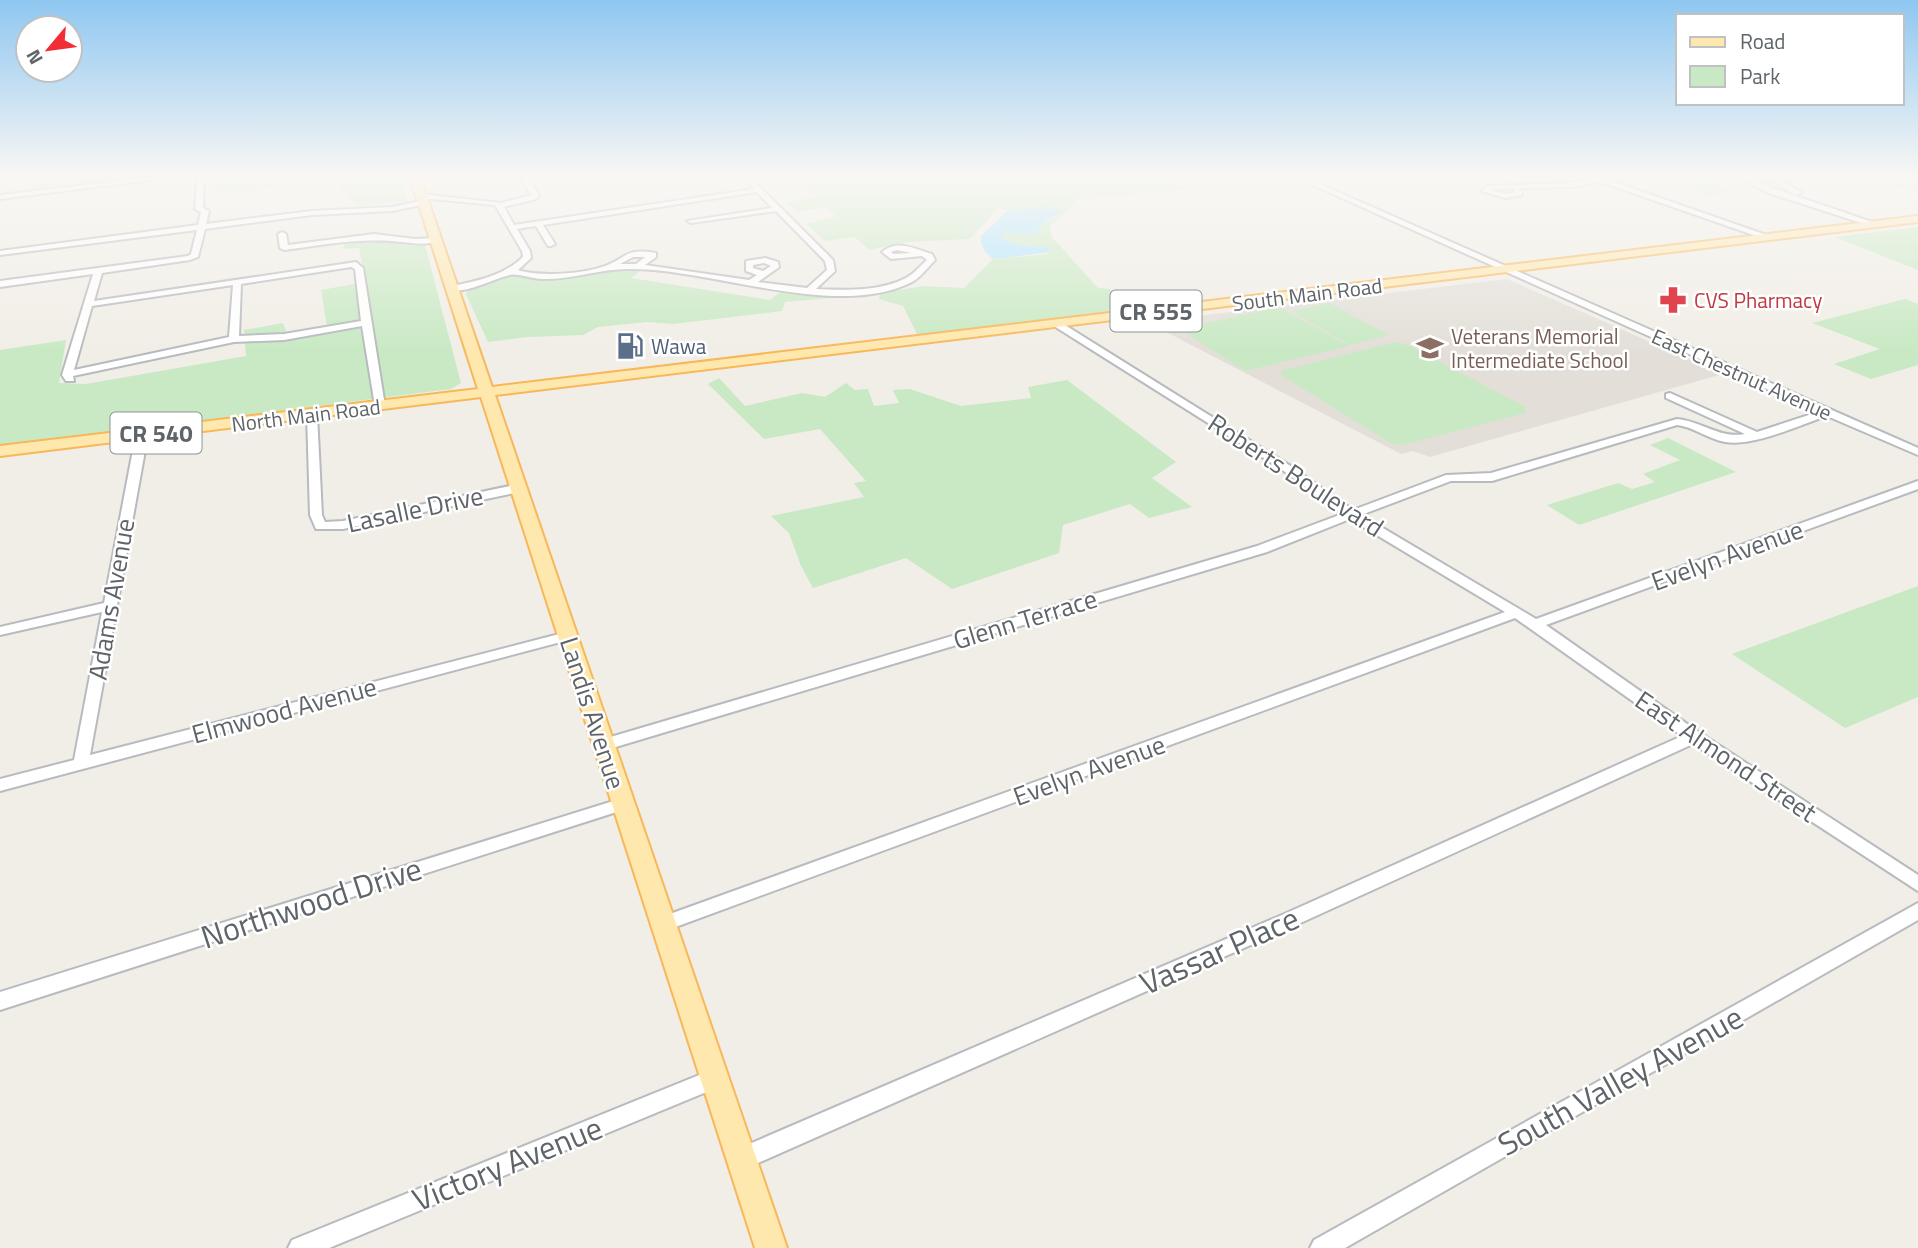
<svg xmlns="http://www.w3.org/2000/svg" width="1918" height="1248" font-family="'Titillium Web',sans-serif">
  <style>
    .education { fill: #e3dfd8 }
    .green { fill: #c8e9c3 }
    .water { fill: #a9e4ff }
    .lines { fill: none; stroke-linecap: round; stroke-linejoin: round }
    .minor-casing { stroke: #b7babe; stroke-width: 4 }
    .major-casing { stroke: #f8b759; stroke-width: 4 }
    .minor { fill: #fff; fill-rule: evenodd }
    .major { fill: #ffe8ae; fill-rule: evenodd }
    .labels { text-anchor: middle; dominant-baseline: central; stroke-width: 5; stroke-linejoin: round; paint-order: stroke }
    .far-street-label { font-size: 21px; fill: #5e6468; stroke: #fff }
    .far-health-label { font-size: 21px; fill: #be3a42; stroke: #fff; text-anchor: start }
    .far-education-label { font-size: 21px; fill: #785e54; stroke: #fff; text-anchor: start }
    .far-service-label { font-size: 21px; fill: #4e5e75; stroke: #fff; text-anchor: start }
    .shield { fill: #fff; stroke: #8e9295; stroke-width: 2 }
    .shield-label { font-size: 24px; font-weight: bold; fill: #5e6468 }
    .street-label { font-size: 26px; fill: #5e6468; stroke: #fff }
    .near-street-label { font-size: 32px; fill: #5e6468; stroke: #fff }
  </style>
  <rect width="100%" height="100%" fill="#f1eee7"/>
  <!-- education -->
  <path class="education" d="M1507 279 1723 374 1430 457 1413 451 1401 454 1147 322Z"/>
  <!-- green -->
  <g class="green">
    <path d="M34 177H162L109 183V179L29 189Z"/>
    <path d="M209 177H274L273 187 226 193 209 189 217 184Z"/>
    <path d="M306 177H402L407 201 358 206 340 190 335 180 306 183Z"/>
    <path d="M794 177H1163L1185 189 1075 200 1070 209 1050 226 1052 237 1098 288 1110 289 1124 304 1120 310 918 336 903 306 879 299 880 293 924 286 964 288 993 259 1048 254 1047 247 1017 245 1001 237 1003 233C1029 229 1041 229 1061 210 1040 206 1018 215 998 208L970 239 909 242 869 250 854 237 825 241 806 224 836 216 826 207 797 212 787 203 818 196Z"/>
    <path d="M1670 177H1707L1732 192 1704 196 1697 187Z"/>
    <path d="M1804 177H1918V190Z"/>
    <path d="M1918 227V270L1834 237Z"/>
    <path d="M379 236 425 245 461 383 451 389 0 446V350L66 340 59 383 86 384 246 356 244 330 283 323 289 339 328 332 321 290 366 282 359 248 342 249 346 242Z"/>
    <path d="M629 268H644L631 278 770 300 784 289 876 294 785 302 782 311 673 324 647 322 598 327 583 335 527 337 488 342 466 294 468 290 508 275 546 280Z"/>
    <path d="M1905 299 1918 304V365L1871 379 1834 364 1880 349 1812 323Z"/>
    <path d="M1329 303 1389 335 1350 345 1291 311Z"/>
    <path d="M1279 307 1349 346 1245 371 1180 329Z"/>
    <path d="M1395 342 1406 344 1526 407 1525 413 1403 445 1392 444 1281 375V371Z"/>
    <path d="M719 378 745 406 802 393 825 397 846 383 855 390 868 389 874 406 899 403 893 390 910 389 961 406 1031 398 1028 387 1067 380 1176 462 1152 478 1192 507 1149 518 1130 504 1063 525 1059 553 952 589 906 558 813 588 801 566 789 533 771 516 864 497 854 483 866 481 820 429 764 439 708 384Z"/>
    <path d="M1668 438 1736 472 1579 525 1547 505 1618 483 1632 489 1655 482 1643 474 1680 460 1650 445Z"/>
    <path d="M1918 586V697L1845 728 1732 654Z"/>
  </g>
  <!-- water -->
  <path class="water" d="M1049 207 1062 210 1043 224 1036 234 1003 233 1001 237 1017 245 1047 247 1051 252 993 259C986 253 979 246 981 236L1007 211Z"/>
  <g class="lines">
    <defs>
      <g id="minor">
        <path d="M152 177H175L0 199V195Z"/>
        <path d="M197 177H204L203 208 209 211 206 224 312 211 392 207 426 200V204L392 211 312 215 205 229 198 257 190 260 102 273 94 301 356 262 363 268 385 406 384 408 380 409 375 406 362 326 284 340 234 342 73 376 74 381H66L62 375 93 274 0 287V281L188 256 191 254 197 230 0 255V251L198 225 201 212 195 209ZM351 267 355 269 361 321 284 334 239 336 241 284ZM233 285 229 337 74 370 92 306Z"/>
        <path d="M520 177H527L539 195 536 199 504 207 514 225 754 189 743 177H750L833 260 835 271 816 289C845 290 879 292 906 278 914 274 920 266 927 260L922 256 891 259 882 252C898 239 914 249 932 254L935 260C928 267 921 277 912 282 838 320 713 269 632 269 601 268 572 280 542 279 532 279 518 273 510 275 490 280 471 292 449 291V287C476 281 502 277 523 257L522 251 495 205 421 198 417 196 421 194 501 203 531 195ZM757 192 772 208 687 221 691 223 776 211 825 261 827 270 807 288 758 282 779 267 778 262 765 258 746 261V271L757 275 749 280 645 265 656 257V253C624 248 629 257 605 266 583 274 540 277 518 270L531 258 530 251 517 229 536 226 548 246H551L555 244 543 225ZM897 250 911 253 893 254 891 252ZM633 257H645L636 264H620ZM764 263 771 266 763 271 753 268V265Z"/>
        <path d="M1295 177H1304L1918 448V455L1827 416C1799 425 1754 447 1725 442 1708 439 1694 427 1677 425L1492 481H1451L1361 515 1536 619 1918 481V489L1546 625 1700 733 1918 875V891L1693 744 1296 925 749 1167 741 1170 733 1167 730 1159 733 1151 1282 915 1682 736 1515 618 670 929 663 932 656 929 654 924 656 919 1505 612 1350 519 1267 552 609 749H597L595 745 597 741 1257 546 1342 514 1281 469 1054 326V322H1060L1289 465 1353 510 1446 475 1491 473 1677 419C1701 421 1720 439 1745 434L1666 398V394L1670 393 1757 432 1818 412Z"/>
        <path d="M1590 177H1600L1775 238 1768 240 1601 182 1570 187 1520 188 1522 195 1506 198 1482 191 1488 186 1570 183 1593 179ZM1513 188 1515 192 1506 194 1490 190Z"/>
        <path d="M1738 177H1747L1775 189 1881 225 1874 227 1769 193Z"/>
        <path d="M1768 177H1776L1802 193 1795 195Z"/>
        <path d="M282 232 286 234 288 245 374 234 415 239 435 238 439 240C428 246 413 243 401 242 362 237 323 245 284 250L280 248 278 234Z"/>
        <path d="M312 411 317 414 322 515 325 522 343 521 519 484 525 488 519 492 343 529H316L310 515 307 414Z"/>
        <path d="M142 431 148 434 90 755 567 632 574 636 572 639 0 791V779L74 760 102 612 0 635V627L104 603 136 434Z"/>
        <path d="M623 798 629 800 631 804 629 808 0 1010V992Z"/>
        <path d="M1918 903V920L1345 1248H1310L1314 1240Z"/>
        <path d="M714 1069 721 1072 725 1079 721 1086 329 1248H288L292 1240Z"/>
      </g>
      <path id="major" d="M410 177H420L492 387 1918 216V222L495 395 787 1248H755L481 397 0 456V446L478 389Z"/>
    </defs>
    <!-- minor casing -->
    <use href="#minor" class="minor-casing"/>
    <!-- major casing -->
    <use href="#major" class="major-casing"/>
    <!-- minor -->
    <use href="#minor" class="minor"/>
    <!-- major -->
    <use href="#major" class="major"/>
  </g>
  <!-- sky -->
  <linearGradient id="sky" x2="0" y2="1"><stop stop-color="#8fc7f1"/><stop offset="0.5" stop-color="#f9f7f4"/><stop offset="1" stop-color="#f9f7f4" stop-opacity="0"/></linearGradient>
  <rect width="1918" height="352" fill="url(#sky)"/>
  <!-- icons -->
  <defs>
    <symbol id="pharmacy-bare" viewBox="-9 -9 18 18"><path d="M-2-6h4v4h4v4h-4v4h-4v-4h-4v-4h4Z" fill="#e0444e" stroke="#fff" stroke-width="2.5" paint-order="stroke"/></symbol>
    <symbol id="fuel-bare" viewBox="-9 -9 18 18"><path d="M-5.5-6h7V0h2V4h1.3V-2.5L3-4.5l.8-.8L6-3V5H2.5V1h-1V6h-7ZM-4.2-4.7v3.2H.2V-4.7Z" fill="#5c6f8a" stroke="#fff" stroke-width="2.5" paint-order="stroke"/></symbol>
    <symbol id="school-bare" viewBox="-9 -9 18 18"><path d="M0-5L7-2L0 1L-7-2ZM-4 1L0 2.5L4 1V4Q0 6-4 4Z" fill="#8d6e63" stroke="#fff" stroke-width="2.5" paint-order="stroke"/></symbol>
  </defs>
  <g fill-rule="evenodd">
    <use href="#pharmacy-bare" x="1654" y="281" width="38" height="38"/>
    <use href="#fuel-bare" x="611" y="327" width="38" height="38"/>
    <use href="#school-bare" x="1411" y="329" width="38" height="38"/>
  </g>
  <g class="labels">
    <!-- far-street labels -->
    <g class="far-street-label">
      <text transform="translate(1307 294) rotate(-7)">South Main Road</text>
      <text transform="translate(1742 374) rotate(24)">East Chestnut Avenue</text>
      <text transform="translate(306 415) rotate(-7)">North Main Road</text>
    </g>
    <!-- far-health labels -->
    <g class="far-health-label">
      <text x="1694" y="300">CVS Pharmacy</text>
    </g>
    <!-- far-education labels -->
    <g class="far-education-label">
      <text x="1451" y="336">Veterans Memorial<tspan x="1451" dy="24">Intermediate School</tspan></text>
    </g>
    <!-- far-service labels -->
    <g class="far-service-label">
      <text x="651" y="346">Wawa</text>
    </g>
    <!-- shield labels -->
    <g class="shield">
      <rect x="1110.5" y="290.5" width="91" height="41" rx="5"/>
      <rect x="110.5" y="412.5" width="91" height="41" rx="5"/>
    </g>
    <g class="shield-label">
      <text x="1156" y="311">CR 555</text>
      <text x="156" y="433">CR 540</text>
    </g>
    <!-- street labels -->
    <g class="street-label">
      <text transform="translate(1296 475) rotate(33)">Roberts Boulevard</text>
      <text transform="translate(415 509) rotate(-12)">Lasalle Drive</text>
      <text transform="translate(1727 555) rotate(-20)">Evelyn Avenue</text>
      <text transform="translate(111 599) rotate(-80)">Adams Avenue</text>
      <text transform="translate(1025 619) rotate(-17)">Glenn Terrace</text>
      <text transform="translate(284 710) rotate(-15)">Elmwood Avenue</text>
      <text transform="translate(593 713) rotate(72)">Landis Avenue</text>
      <text transform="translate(1726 756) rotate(34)">East Almond Street</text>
      <text transform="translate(1089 770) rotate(-20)">Evelyn Avenue</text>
    </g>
    <!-- near-street labels -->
    <g class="near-street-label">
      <text transform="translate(311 902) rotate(-18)">Northwood Drive</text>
      <text transform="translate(1219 950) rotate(-24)">Vassar Place</text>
      <text transform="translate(1620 1080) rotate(-29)">South Valley Avenue</text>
      <text transform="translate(507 1163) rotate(-22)">Victory Avenue</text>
    </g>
  </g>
  <!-- legend -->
  <rect x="1676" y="14" width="228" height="91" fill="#ffffff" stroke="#bfc1c3" stroke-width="2"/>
  <rect x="1690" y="37" width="35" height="10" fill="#ffe8ae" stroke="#bfc1c3" stroke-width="2"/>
  <text x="1740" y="49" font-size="21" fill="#5e6468">Road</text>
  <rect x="1690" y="66" width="35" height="21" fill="#c8e9c3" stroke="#bfc1c3" stroke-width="2"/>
  <text x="1740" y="84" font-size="21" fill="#5e6468">Park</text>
  <!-- north arrow -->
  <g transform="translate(49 49) rotate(241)"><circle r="33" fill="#ffffff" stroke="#bfc1c3" stroke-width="2"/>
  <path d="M0-5L12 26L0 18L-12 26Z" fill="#f12d36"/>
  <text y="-10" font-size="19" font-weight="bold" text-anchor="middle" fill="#5e6468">N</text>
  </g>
</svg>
